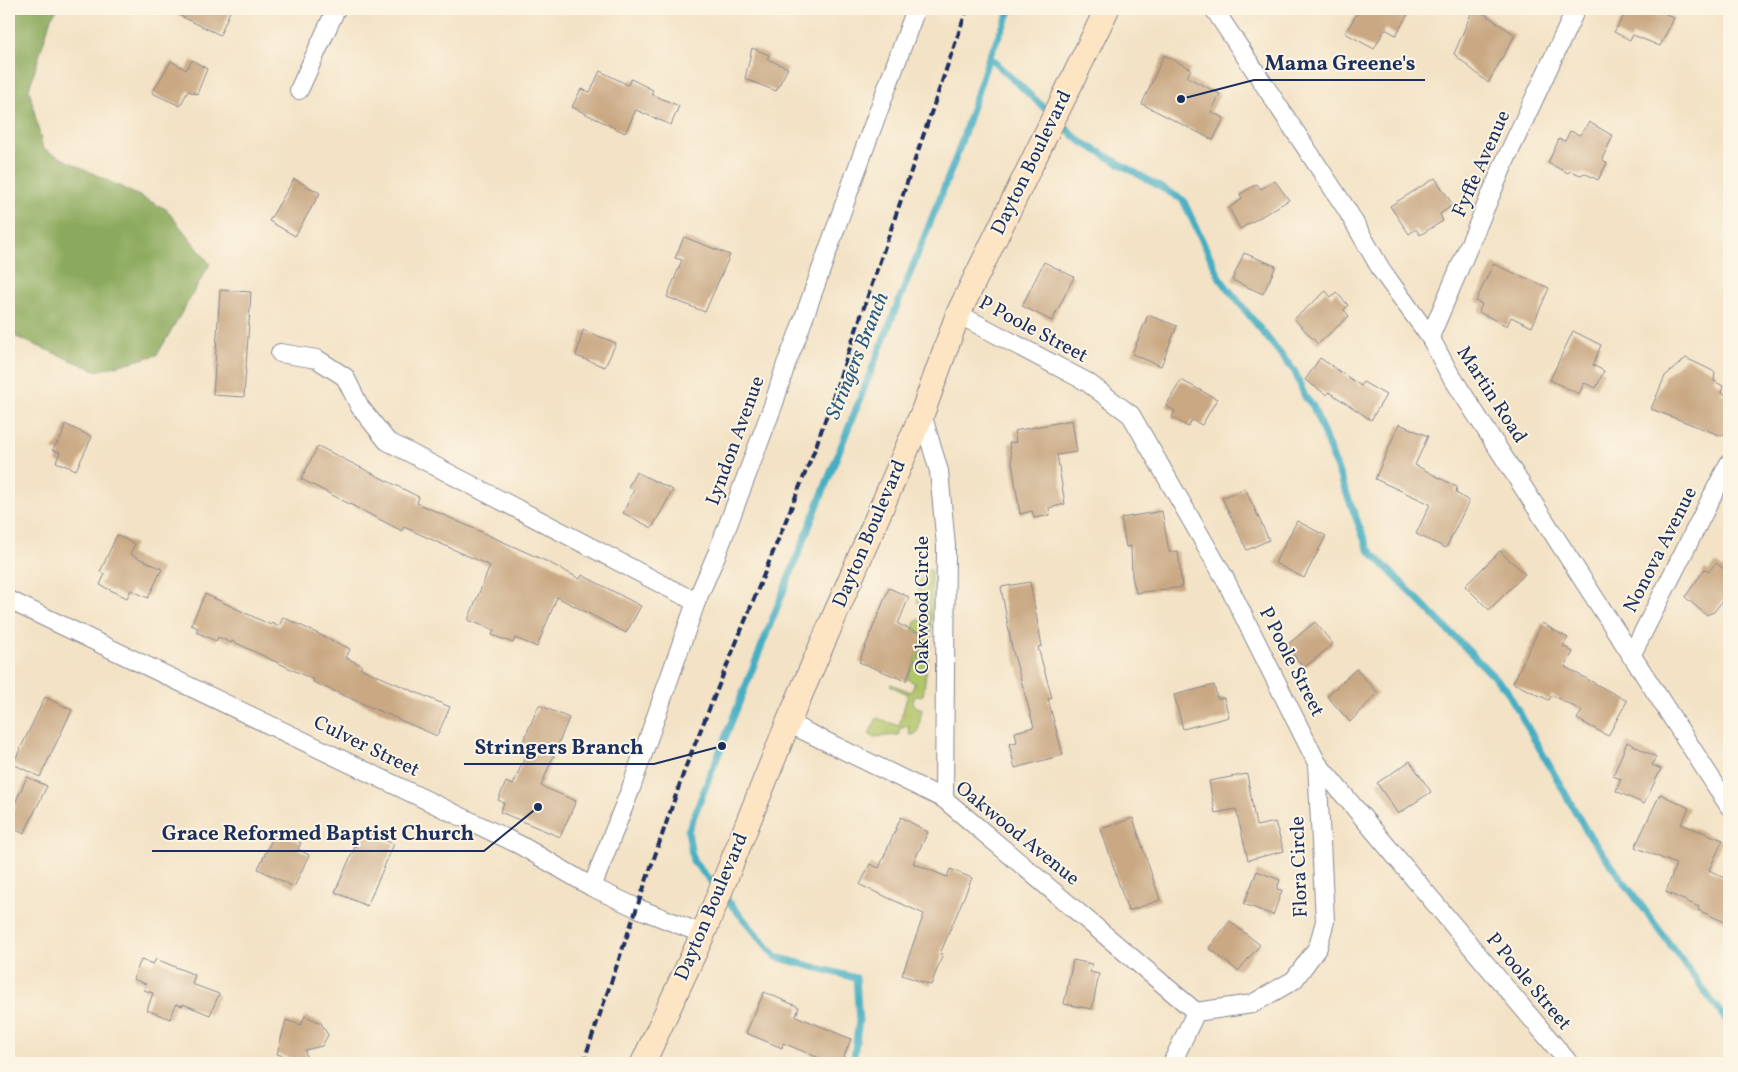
<svg xmlns="http://www.w3.org/2000/svg" width="1738" height="1072" font-family="Vollkorn,serif">
  <style>
    .green { fill: #b1c569; stroke: #667a64 }
    .forest { fill: #8caa5d; stroke: #546c5e }
    .lines { fill: none; stroke-linecap: round; stroke-linejoin: round }
    .stream { stroke: #44aec3; stroke-width: 7 }
    .building { fill: #c9a883 }
    .street-casing { stroke: #878892; stroke-width: 20 }
    .secondary-casing { stroke: #878892; stroke-width: 26 }
    .street { stroke: #fff; stroke-width: 18 }
    .secondary { stroke: #fde5c4; stroke-width: 24 }
    .rail { stroke: #1b2f5e; stroke-width: 4; stroke-dasharray: 8 4; stroke-linecap: butt }
    .labels { text-anchor: middle; dominant-baseline: central; stroke-width: 4; stroke-linejoin: round; paint-order: stroke }
    .street-label { font-size: 20px; fill: #1b2f5e; stroke: #fcf5e5 }
    .water-label { font-size: 21px; font-style: italic; fill: #295b81; stroke: #fcf5e5 }
    .leader { fill: none; stroke: #1b2f5e; stroke-width: 2 }
    .callout-dot { fill: #1b2f5e; stroke: #fcf5e5; stroke-width: 2 }
    .callout-label { font-size: 21px; text-anchor: middle; font-weight: bold; fill: #1b2f5e; stroke: #fcf5e5; stroke-width: 4; stroke-linejoin: round; paint-order: stroke }
  </style>
  <rect width="100%" height="100%" fill="#fcf5e5"/>
  <filter id="ink" filterUnits="userSpaceOnUse"><feTurbulence type="fractalNoise" baseFrequency=".02" numOctaves="2"/><feDisplacementMap in="SourceGraphic" scale="10" xChannelSelector="R" yChannelSelector="G"/><feConvolveMatrix kernelMatrix="1 2 1 2 8 2 1 2 1" color-interpolation-filters="sRGB"/></filter>
  <filter id="wash" filterUnits="userSpaceOnUse"><feTurbulence type="fractalNoise" baseFrequency=".0096" numOctaves="4" result="noise"/><feDisplacementMap in="SourceGraphic" scale="20" xChannelSelector="R" yChannelSelector="G"/><feGaussianBlur stdDeviation="1.12" result="paint"/><feColorMatrix in="noise" values="0 0 0 0 0 0 0 0 0 0 0 0 0 0 0 0 0 1.4 0 .05"/><feComposite in="paint" operator="in"/></filter>
  <g filter="url(#wash)">
    <rect width="100%" height="100%" fill="#f3e2c5"/>
    <!-- green -->
    <path class="green" d="M925 570H931V637L923 695 914 697 913 705 922 709 918 732 916 734 910 735 908 726 899 729V735L872 737 869 734 877 718 899 726 908 694 890 686 891 684 911 692 915 683 907 679 924 635 912 630 916 620H924L926 604 918 603 917 601 920 580Z"/>
    <!-- forest -->
    <path class="forest" d="M9 9H58L51 18 29 89 43 149 166 209 210 264 157 355 97 371 9 334Z"/>
    <g class="lines">
      <!-- stream -->
      <g class="stream">
        <path d="M989 57 1080 141 1183 200 1221 280 1295 372 1305 397 1313 406 1368 549 1506 689 1587 832 1729 1024"/>
        <path d="M716 887 693 861 688 831 957 155 989 57 1011 9"/>
        <path d="M723 895 776 957 856 978 859 1021 853 1063"/>
      </g>
    </g>
    <g id="blocks">
      <!-- building -->
      <g class="building">
        <path d="M166 9H231L220 35Z"/>
        <path d="M1360 9H1411L1396 35 1385 29 1374 49 1345 33Z"/>
        <path d="M1473 9H1477L1515 35 1488 83 1454 54Z"/>
        <path d="M1628 9H1657L1674 18 1660 46 1633 35 1630 40 1614 32Z"/>
        <path d="M752 48 769 55 767 59 788 68 776 91 745 79Z"/>
        <path d="M1164 55 1191 69 1187 77 1220 94 1211 112 1224 118 1213 140 1142 104Z"/>
        <path d="M192 60 207 69 197 94 188 91 180 106 152 93 171 61 186 70Z"/>
        <path d="M600 71 628 85 631 79 653 90 651 94 679 106 671 125 636 110 625 133 572 107 581 89 590 92Z"/>
        <path d="M1589 122 1613 136 1602 159 1607 163 1598 180 1584 173 1581 175 1570 171 1568 173 1548 163 1559 139 1565 141 1570 131 1580 135Z"/>
        <path d="M1435 178 1453 205 1440 214 1443 221 1420 235 1416 229 1409 234 1390 206Z"/>
        <path d="M294 179 320 193 295 236 269 221Z"/>
        <path d="M1275 181 1289 200 1240 229 1229 208 1242 199 1240 194 1257 184 1261 189Z"/>
        <path d="M684 237 730 255 705 312 667 297 682 260 675 258Z"/>
        <path d="M1244 253 1276 266 1263 294 1232 280Z"/>
        <path d="M1044 262 1074 277 1052 321 1022 306Z"/>
        <path d="M1493 264 1549 288 1532 327 1511 317 1507 326 1479 312 1482 304 1476 301Z"/>
        <path d="M220 290 251 292 244 397 213 395Z"/>
        <path d="M1326 291 1331 297 1336 292 1348 305 1344 310 1349 316 1318 344 1294 319Z"/>
        <path d="M1148 315 1177 326 1161 366 1132 354Z"/>
        <path d="M583 330 616 343 605 367 576 356Z"/>
        <path d="M1573 331 1601 345 1593 365 1604 371 1596 388 1584 383 1579 394 1550 380Z"/>
        <path d="M1320 358 1361 386 1363 382 1386 395 1371 420 1329 392 1327 395 1305 380Z"/>
        <path d="M1686 358 1715 372 1714 381 1723 386 1721 393 1729 396V426L1722 436 1651 409 1665 376Z"/>
        <path d="M1181 380 1217 399 1202 425 1192 420 1188 427 1172 417 1175 411 1166 406Z"/>
        <path d="M1072 420 1077 452 1057 455 1065 504 1049 508 1050 515 1034 518 1032 511 1020 514 1009 443 1016 442 1014 431Z"/>
        <path d="M65 424 92 437 76 470 56 462 60 452 52 450 62 436Z"/>
        <path d="M1399 424 1428 436 1415 465 1457 487 1456 493 1469 501 1446 548 1416 534 1430 504 1375 479Z"/>
        <path d="M318 446 419 497 417 503 548 562 580 579 582 575 641 606 626 633 557 597 537 647 515 638 513 643 492 635 494 630 468 620 490 566 404 527 402 531 301 479Z"/>
        <path d="M636 472 673 490 652 528 623 513 634 490 628 487Z"/>
        <path d="M1245 488 1269 540 1247 550 1222 498Z"/>
        <path d="M1162 511 1169 552 1178 551 1182 587 1136 593 1132 576 1131 546 1126 547 1121 518Z"/>
        <path d="M1297 521 1326 536 1304 578 1275 563Z"/>
        <path d="M117 535 135 544 130 554 162 569 148 598 131 590 127 598 100 585 105 574 100 572Z"/>
        <path d="M1500 551 1525 574 1489 610 1465 586Z"/>
        <path d="M1716 563 1729 573V592L1714 612 1706 615 1685 597 1705 569 1709 571Z"/>
        <path d="M1030 582 1042 646 1038 647 1052 698 1048 699 1063 755 1015 768 1009 744 1017 742 1015 732 1034 727 1012 648 1001 587Z"/>
        <path d="M889 588 909 597 898 624 924 635 906 681 859 662Z"/>
        <path d="M205 594 271 625 272 623 279 627 283 617 350 649 346 658 362 665 360 668 450 707 437 736 313 682 314 680 232 641 231 643 218 637 216 641 196 632 198 628 191 625Z"/>
        <path d="M1315 622 1333 644 1304 668 1286 646Z"/>
        <path d="M1542 623 1568 638 1563 646 1573 652 1565 667 1627 701 1608 736 1577 719 1582 711 1552 695 1549 700 1513 683Z"/>
        <path d="M1356 669 1378 693 1350 722 1327 696Z"/>
        <path d="M1214 685 1217 698H1224L1229 717 1183 729 1174 695Z"/>
        <path d="M45 697 72 710 40 777 13 764Z"/>
        <path d="M539 705 569 718 541 786 576 801 560 837 500 812 504 803 498 800 506 782 513 785 529 747 522 744Z"/>
        <path d="M1627 742 1656 757 1652 765 1661 769 1644 804 1616 791 1621 779 1613 776Z"/>
        <path d="M1410 761 1431 792 1398 814 1377 783Z"/>
        <path d="M1247 774 1256 826 1275 822 1284 851 1248 860 1236 809 1215 813 1209 781Z"/>
        <path d="M27 777 47 786 24 834 9 826V820L16 806 14 805Z"/>
        <path d="M1660 794 1689 808 1681 824 1723 840 1709 870 1729 880V924L1698 910 1699 907 1666 892 1676 864 1635 847Z"/>
        <path d="M901 817 928 832 913 863 947 877 950 869 972 878 940 954H943L931 985 902 975 924 914 860 885 870 864 879 868Z"/>
        <path d="M1133 818 1160 900 1128 911 1101 829Z"/>
        <path d="M276 831 301 843 298 849 309 855 294 887 258 869Z"/>
        <path d="M362 831 394 844 367 906 335 892Z"/>
        <path d="M1257 871 1280 880 1277 889 1282 890 1273 915 1244 904Z"/>
        <path d="M1230 921 1260 945 1238 971 1209 948Z"/>
        <path d="M156 959 195 975 192 984 219 994 210 1015 183 1004V1006L176 1004 170 1019 147 1010 153 993 144 990 146 984 133 979 141 960 153 964Z"/>
        <path d="M1073 960 1092 964 1090 972 1099 974 1092 1009 1064 1004Z"/>
        <path d="M764 992 799 1007 796 1016 851 1039 841 1063H831L783 1043 782 1048 746 1033Z"/>
        <path d="M305 1016 321 1023 328 1035 322 1046 305 1050 308 1063 277 1054 286 1020 301 1025Z"/>
      </g>
    </g>
  </g>
  <g filter="url(#ink)">
    <use href="#blocks" fill-opacity="0" stroke="#878892" stroke-width="1"/>
    <g class="lines">
      <defs>
        <g id="street">
          <path d="M1214 9 1347 210 1382 271 1430 337 1448 371 1729 806"/>
          <path d="M299 90 336 9"/>
          <path d="M958 314 1087 382 1131 415 1224 577 1317 763 1569 1063"/>
          <path d="M1430 337 1506 159 1576 9"/>
          <path d="M280 353 317 359 345 377 360 407 387 441 696 602"/>
          <path d="M922 414 939 471 946 546 944 799"/>
          <path d="M9 600 520 845 592 887 637 908 703 934"/>
          <path d="M1631 656 1729 463"/>
          <path d="M788 723 944 799 1196 1012"/>
          <path d="M592 887 631 788 696 602 718 551 774 403 786 364 797 337 854 177 916 9"/>
          <path d="M1172 1063 1196 1012 1252 1004 1294 980 1318 947 1325 921 1317 763"/>
        </g>
        <path id="secondary" d="M643 1063 703 934 788 723 922 414 958 314 1107 9"/>
      </defs>
      <!-- street casing -->
      <use href="#street" class="street-casing"/>
      <!-- secondary casing -->
      <use href="#secondary" class="secondary-casing"/>
      <!-- street -->
      <use href="#street" class="street"/>
      <!-- secondary -->
      <use href="#secondary" class="secondary"/>
      <!-- rail -->
      <path class="rail" d="M583 1063 686 766 815 449 967 9"/>
    </g>
  </g>
  <g class="labels">
    <!-- street labels -->
    <g class="street-label">
      <text transform="translate(1032 163) rotate(-64)">Dayton Boulevard</text>
      <text transform="translate(1482 164) rotate(-66)">Fyffe Avenue</text>
      <text transform="translate(1033 330) rotate(28)">P Poole Street</text>
      <text transform="translate(1491 395) rotate(57)">Martin Road</text>
      <text transform="translate(736 441) rotate(-70)">Lyndon Avenue</text>
      <text transform="translate(870 534) rotate(-67)">Dayton Boulevard</text>
      <text transform="translate(1661 550) rotate(-63)">Nonova Avenue</text>
      <text transform="translate(923 605) rotate(-90)">Oakwood Circle</text>
      <text transform="translate(1291 662) rotate(63)">P Poole Street</text>
      <text transform="translate(366 747) rotate(26)">Culver Street</text>
      <text transform="translate(1017 834) rotate(39)">Oakwood Avenue</text>
      <text transform="translate(1300 867) rotate(-92)">Flora Circle</text>
      <text transform="translate(712 907) rotate(-67)">Dayton Boulevard</text>
      <text transform="translate(1528 982) rotate(50)">P Poole Street</text>
    </g>
    <!-- water labels -->
    <g class="water-label">
      <text transform="translate(858 356) rotate(-68)">Stringers Branch</text>
    </g>
  </g>
  <!-- callouts -->
  <path class="leader" d="M1181 99L1254 80H1425M722 746L654 764H464M538 807L484 851H152"/>
  <g class="callout-dot">
    <circle cx="1181" cy="99" r="5"/>
    <circle cx="722" cy="746" r="5"/>
    <circle cx="538" cy="807" r="5"/>
  </g>
  <g class="callout-label">
    <text x="1340" y="70">Mama Greene's</text>
    <text x="559" y="754">Stringers Branch</text>
    <text x="318" y="840">Grace Reformed Baptist Church</text>
  </g>
  <!-- margin -->
  <rect width="1738" height="1072" fill="none" stroke="#fcf5e5" stroke-width="30"/>
</svg>
